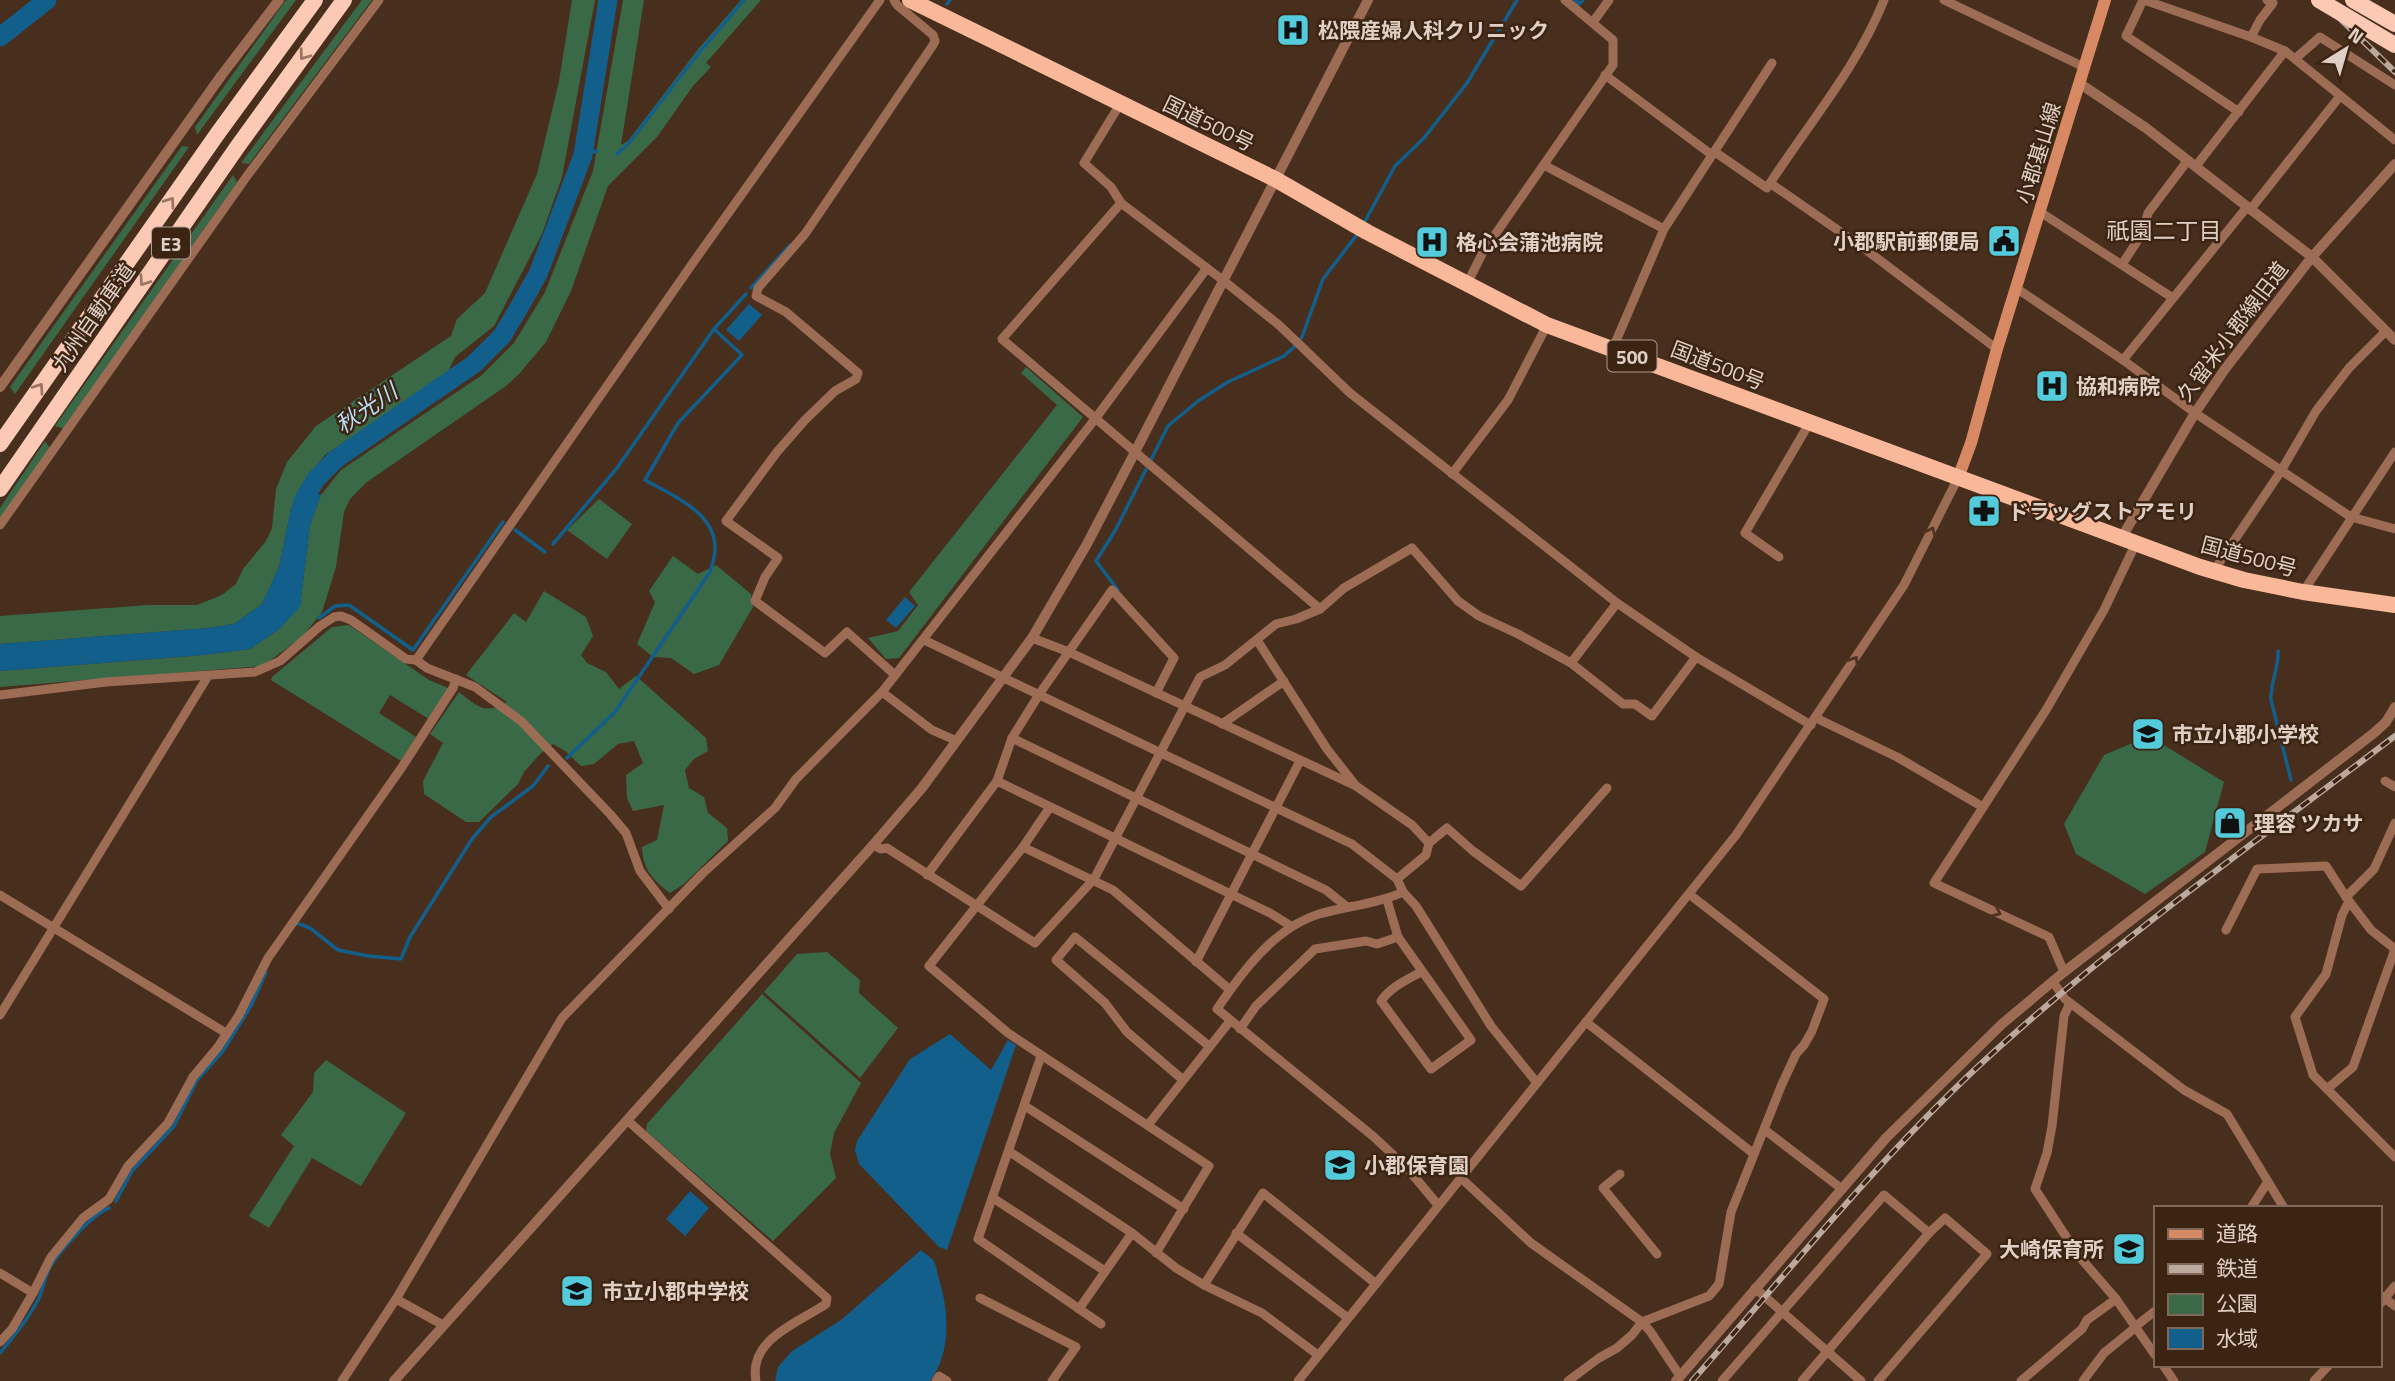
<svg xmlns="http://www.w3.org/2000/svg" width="2395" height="1381" font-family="'Titillium Web','Noto Sans JP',sans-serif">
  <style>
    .green { fill: #3a6948 }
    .water { fill: #125f8c }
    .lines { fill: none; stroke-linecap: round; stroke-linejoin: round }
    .stream { stroke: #125f8c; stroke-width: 3.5 }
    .river { stroke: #125f8c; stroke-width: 19 }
    .minor { stroke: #9d6c54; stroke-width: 9 }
    .tertiary { stroke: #9d6c54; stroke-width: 10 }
    .secondary { stroke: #d78963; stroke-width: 12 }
    .trunk { stroke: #fab89a; stroke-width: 16 }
    .motorway { stroke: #fccab4; stroke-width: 16 }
    .rail-casing { stroke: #bca99e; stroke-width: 6 }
    .rail { stroke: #3c2413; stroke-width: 3.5; stroke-dasharray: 10; stroke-linecap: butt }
    .motorway-bridge { stroke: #fccab4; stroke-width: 16 }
    .oneway { stroke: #9c7764 }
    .oneway2 { stroke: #4f3220 }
    .labels { text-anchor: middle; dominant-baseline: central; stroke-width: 5; stroke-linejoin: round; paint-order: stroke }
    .shield { fill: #3c2413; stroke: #af9c90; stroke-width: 2 }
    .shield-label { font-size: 19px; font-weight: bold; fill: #e0cfc5 }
    .poi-label { font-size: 21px; font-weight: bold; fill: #e0cfc5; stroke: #3c2413; text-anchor: start }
    .street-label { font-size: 21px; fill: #e0cfc5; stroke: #3c2413 }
    .neighbourhood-label { font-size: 23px; fill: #e0cfc5; stroke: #3c2413 }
    .water-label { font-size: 23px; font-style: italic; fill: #b9dcf6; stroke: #3c2413 }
  </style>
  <rect width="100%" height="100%" fill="#472e1d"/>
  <!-- green -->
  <g class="green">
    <path d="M286 0H296L197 135 195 127Z"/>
    <path d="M362 0H372L249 164 241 163Z"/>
    <path d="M572 0H595L562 177 542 234 494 326 455 357 447 374 325 455 301 486 291 509 279 567 262 604 234 624 209 628 0 644V616L148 605H197L222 595 236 584 243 569 266 541 272 528 276 489 287 462 316 426 451 336 457 319 485 293 537 174 559 81Z"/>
    <path d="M623 0H644L621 145 628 141 699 48 741 0H761L706 63 711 67 693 86 657 137 608 186 571 291 546 342 519 374 506 386 367 482 350 499 344 512 336 567 322 612 304 635 263 666 0 687V671L204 655 250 649 278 630 300 606 310 525 321 495 341 470 482 375 514 343 545 292 593 171Z"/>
    <path d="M182 146 189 147 15 394 10 387Z"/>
    <path d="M233 175 237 182 64 429 55 426Z"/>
    <path d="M1026 367 1083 417 899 658 886 659 868 638 898 631 918 605 909 592 1057 405 1021 373Z"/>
    <path d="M45 441 50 448 0 520V508Z"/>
    <path d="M599 499 632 524 607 559 567 530Z"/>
    <path d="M673 556 698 574 716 565 751 594 753 607 719 665 694 674 671 658 653 657 637 644 655 602 649 591Z"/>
    <path d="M544 591 586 617 593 636 581 655 587 663 606 672 619 689 636 676 706 738 708 751 694 759 685 770 689 788 704 797 708 813 727 828 728 841 684 884 670 893C654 881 642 869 642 847L657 840 664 805 633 811 627 798 626 775 643 763 634 741 618 744 594 764 581 766 565 751 553 744 540 754 524 772 518 784 479 822H466L424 794 423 781 443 743 430 734 459 692C478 707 485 715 507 702L466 675 514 613 526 622Z"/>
    <path d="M349 625 429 680 448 688 429 719 390 695 379 713 416 737 401 761 271 680 272 677 332 627Z"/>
    <path d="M2149 736 2224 782 2205 852 2145 894 2076 854 2064 824 2104 755Z"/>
    <path d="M827 952 860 980 859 993 898 1028 860 1078 764 992 797 954Z"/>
    <path d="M762 994 861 1083 834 1133 830 1154 836 1178 773 1241 646 1131 647 1124Z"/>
    <path d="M326 1060 406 1113 361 1186 312 1158 269 1228 249 1216 294 1146 281 1135 313 1092 314 1073Z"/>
  </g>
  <!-- water -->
  <g class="water">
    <path d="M749 304 762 315 739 341 726 330Z"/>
    <path d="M301 486 321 495 310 525 300 607 278 630 250 649 204 655 0 671V644L209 628 234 624 262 604 279 567 291 509Z"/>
    <path d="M905 597 915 606 896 628 886 620Z"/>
    <path d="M950 1034 991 1070 1008 1040 1016 1045 947 1250 939 1247 859 1164 855 1150 857 1141 910 1059Z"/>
    <path d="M690 1191 709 1208 685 1236 666 1219Z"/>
    <path d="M921 1250C924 1253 930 1257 933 1260 936 1264 937 1271 938 1276 949 1309 952 1352 930 1381H775L778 1367 792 1351 841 1320Z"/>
  </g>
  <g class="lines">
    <!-- stream -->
    <g class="stream">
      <path d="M1575 0 1579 4 1583 0"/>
      <path d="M947 4 950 0"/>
      <path d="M617 154 629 143 697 55 744 0"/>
      <path d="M583 155 597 151"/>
      <path d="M1363 225 1395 166 1424 138 1467 83 1517 0"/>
      <path d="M751 288 790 245"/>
      <path d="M515 530 545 552"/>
      <path d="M553 544 617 468 714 329 746 294"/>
      <path d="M1118 590 1096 561 1116 529 1168 426 1198 401 1228 382 1284 356 1294 347 1302 337 1323 279 1359 232"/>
      <path d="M319 618 335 606 349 605 413 650 503 522"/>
      <path d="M2278 651C2279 669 2270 683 2271 700L2291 780"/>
      <path d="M567 758 615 712 710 572C712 565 715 557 715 550 717 513 672 495 645 480L678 423 742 355 714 329"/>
      <path d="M296 924 297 923 310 928 338 950 368 956 401 959 410 937 472 839 491 817 533 786 548 766"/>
      <path d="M116 1201 132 1171 174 1126 197 1080 223 1051 252 1004 266 972"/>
      <path d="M0 1353C14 1336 28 1319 38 1300 43 1290 44 1279 49 1269 57 1254 93 1213 109 1208"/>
    </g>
    <!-- river -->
    <g class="river">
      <path d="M0 37 47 0"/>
      <path d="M301 513 303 501 316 479 336 459 474 364 502 336 520 306 538 274 583 155 608 0"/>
    </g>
    <!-- minor -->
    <g class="minor">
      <path d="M894 0 897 5 933 35 935 41 933 45 805 234 758 288 756 296 786 312 858 373 856 379 835 391 805 420 777 452 726 521 778 558 765 577 755 601 825 653 847 632 895 675"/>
      <path d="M1944 0 2084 67"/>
      <path d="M2143 0 2126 36 2239 112"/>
      <path d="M2144 0 2251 37 2285 51 2395 140"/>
      <path d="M1593 22 1609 0"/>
      <path d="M2251 37 2260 20 2273 3 2267 0"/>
      <path d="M2296 58 2320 37 2395 85"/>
      <path d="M1605 75 1712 155"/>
      <path d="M1120 104 1084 163 1111 187 1121 203 1224 281 1279 325 1350 393 1617 603 1696 657 1811 725"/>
      <path d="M1715 152 1767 188C1807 125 1856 70 1884 0"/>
      <path d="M1544 165 1664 229"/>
      <path d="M2196 166 2285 51"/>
      <path d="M1770 183 1865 249 1997 349"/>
      <path d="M1121 203 1002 339 1320 609"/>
      <path d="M2250 210 2340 96"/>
      <path d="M2040 212 2173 298"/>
      <path d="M2123 263 2143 232 2148 213 2188 160"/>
      <path d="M1467 284 1483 252 1613 65V40L1565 0"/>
      <path d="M2016 288 2123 360 2195 413 2351 517 2395 529"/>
      <path d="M1613 348 1664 229 1772 63"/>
      <path d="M2123 360 2247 207"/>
      <path d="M1452 474 1508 400 1547 325"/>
      <path d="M0 525 247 176 379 0"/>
      <path d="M1779 557 1745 533 1810 422"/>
      <path d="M2215 569 2281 471 2316 411 2349 368 2386 331"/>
      <path d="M2303 592 2395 452"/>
      <path d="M1032 638 1069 652 1356 786"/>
      <path d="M924 640 1352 844 1397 879 1403 892 1416 906 1491 1026 1537 1083"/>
      <path d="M1257 640 1327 749 1356 786 1412 825 1429 843 1426 855 1397 879"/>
      <path d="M416 660 697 257 880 0"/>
      <path d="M1571 663 1617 603"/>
      <path d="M882 692 932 730 957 741"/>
      <path d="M0 695 106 682 255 672 280 661 320 626 334 617 341 616 351 620 406 659 416 660 427 668 475 687 521 721 610 814 626 833 640 871 669 909"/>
      <path d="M1816 718 1897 757 1983 807"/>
      <path d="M1222 724 1284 681"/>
      <path d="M1012 738 1326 890 1347 907"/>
      <path d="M997 781 1270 913 1291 926"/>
      <path d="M2385 781 2395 787"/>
      <path d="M2395 823 2374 869 2346 897 2349 901 2342 915 2326 974 2295 1017 2313 1075 2395 1157"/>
      <path d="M1429 843 1447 828 1473 851 1521 886 1607 788"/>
      <path d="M873 845 881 849 887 848 1035 943 1094 879 1200 677 1225 665 1276 624 1296 619 1320 609 1344 588 1412 548 1458 601 1479 616 1518 634 1571 663 1623 704H1635L1652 716 1696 657"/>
      <path d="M1023 847 1050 807"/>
      <path d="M927 875 997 781 1012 738 1040 693 1112 590 1174 658 1156 693"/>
      <path d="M1403 892C1377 904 1347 906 1319 914 1274 928 1242 972 1217 1009L1374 1137 1407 1168 1438 1205"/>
      <path d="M0 895 226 1033"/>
      <path d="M1387 900 1398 937 1471 1040 1431 1069 1381 1001C1391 987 1406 980 1421 972"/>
      <path d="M2226 930 2257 869 2326 866 2346 897"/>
      <path d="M1196 962 1300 761"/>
      <path d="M2064 972 2049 937 1934 883 2046 710 2104 610 2136 543"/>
      <path d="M2053 982 2065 999 2184 1090 2227 1114 2284 1208"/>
      <path d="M2070 1003 2064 1016 2052 1126 2047 1153 2035 1189 2078 1255 2116 1299 2155 1355"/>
      <path d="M0 1015 208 676"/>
      <path d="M1586 1022 1754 1154"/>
      <path d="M1240 1029 1256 1006 1315 949 1366 941 1377 944 1398 937"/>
      <path d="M1041 1056 978 1239 1101 1324"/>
      <path d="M1182 1079 1127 1032 1105 1003 1056 960 1075 937 1209 1046"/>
      <path d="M2327 1089 2353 1067 2395 949 2371 930 2349 901"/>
      <path d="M1025 1106 1184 1209"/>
      <path d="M627 1120 827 1298 826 1304C798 1323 748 1339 756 1381"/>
      <path d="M1148 1125 1230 1021"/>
      <path d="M1765 1130 1842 1189"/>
      <path d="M1010 1152 1132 1233 1176 1268 1204 1285 1262 1313 1318 1355"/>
      <path d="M1620 1174 1603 1188 1657 1254"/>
      <path d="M1461 1178 1531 1243 1642 1322 1650 1331 1680 1376"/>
      <path d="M993 1198 1105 1271"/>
      <path d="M2251 1208 2267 1183"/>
      <path d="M1236 1233 1348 1318"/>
      <path d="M1156 1253 1209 1166 1008 1033 929 966 1023 847 1113 890 1230 990"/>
      <path d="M0 1273 33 1293"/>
      <path d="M1204 1285 1263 1193 1375 1283"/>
      <path d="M1755 1288 1861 1381"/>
      <path d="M2379 1294 2395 1306"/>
      <path d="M980 1298 1076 1347 1052 1381"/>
      <path d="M396 1299 443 1325"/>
      <path d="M2379 1305 2395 1286"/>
      <path d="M1079 1309 1132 1233"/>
      <path d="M2136 1326 2155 1311"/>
      <path d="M0 1342 12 1329 33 1293 51 1257 83 1218 109 1199 128 1166 168 1123 193 1077 218 1047 239 1015 268 958 402 767 453 688 456 679"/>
      <path d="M2163 1365 2174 1381"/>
      <path d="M342 1381 396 1299 562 1018 703 873 775 808 796 779 882 692 1095 419 1207 268"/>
      <path d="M936 1381 939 1376 947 1381"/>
      <path d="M1298 1381 1736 835 1904 585 1958 478"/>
      <path d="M1568 1381 1599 1358 1617 1348 1632 1335 1642 1322 1709 1296 1719 1284 1731 1212 1782 1084 1796 1054 1804 1045 1812 1031 1824 999 1689 894"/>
      <path d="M1722 1381 1884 1195 1929 1233"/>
      <path d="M1802 1381 1929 1233 1945 1218 1987 1254 1878 1381"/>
      <path d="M2021 1381 2082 1329 2087 1320 2116 1299"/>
      <path d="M2083 1381 2104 1353 2136 1327"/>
      <path d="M2314 1381 2329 1365"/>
    </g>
    <!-- tertiary -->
    <g class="tertiary">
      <path d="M2079 83 2146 128 2312 257 2395 340"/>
      <path d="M0 387 221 76 279 0"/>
      <path d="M2122 537 2195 413 2225 369 2312 257 2395 164"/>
      <path d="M394 1381 873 845 922 788 1032 638 1087 544 1135 452 1368 0"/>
      <path d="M1676 1381 1886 1138 2002 1024 2064 972 2374 733 2386 722 2395 707"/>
    </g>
    <!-- secondary -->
    <path class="secondary" d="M1958 478 1971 443 1997 349 2105 0"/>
    <!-- trunk -->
    <path class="trunk" d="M910 0 1275 179 1367 232 1547 325 2200 567 2244 580 2303 592 2395 605"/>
    <!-- motorway -->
    <g class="motorway">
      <path d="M2353 0 2395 24"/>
      <path d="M0 444 218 133 315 0"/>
      <path d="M0 489 238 146 344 0"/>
    </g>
    <defs>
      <g id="rail">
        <path d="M2321 0 2395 72"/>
        <path d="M1692 1381C1791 1269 1885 1150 1996 1050 2121 937 2261 838 2395 736"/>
      </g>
    </defs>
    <!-- rail casing -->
    <use href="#rail" class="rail-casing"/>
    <!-- rail -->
    <use href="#rail" class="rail"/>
    <!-- motorway-bridge -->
    <path class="motorway-bridge" d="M2319 0 2395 45"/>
  </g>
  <!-- one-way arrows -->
  <defs><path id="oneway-chevron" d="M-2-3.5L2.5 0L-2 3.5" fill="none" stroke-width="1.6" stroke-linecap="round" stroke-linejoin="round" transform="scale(1.75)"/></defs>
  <g class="oneway">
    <use href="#oneway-chevron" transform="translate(304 55) rotate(126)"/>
    <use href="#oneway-chevron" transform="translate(170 202) rotate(-55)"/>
    <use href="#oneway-chevron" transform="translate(144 281) rotate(125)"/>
    <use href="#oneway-chevron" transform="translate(39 388) rotate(-55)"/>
  </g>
  <g class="oneway2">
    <use href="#oneway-chevron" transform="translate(1931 532) rotate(-64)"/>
    <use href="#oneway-chevron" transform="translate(1854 661) rotate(-57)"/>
    <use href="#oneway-chevron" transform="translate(1996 912) rotate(25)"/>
  </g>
  <!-- icons -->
  <defs>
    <symbol id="hospital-square" viewBox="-11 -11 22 22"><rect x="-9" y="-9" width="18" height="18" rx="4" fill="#53cbdb" stroke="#3c2413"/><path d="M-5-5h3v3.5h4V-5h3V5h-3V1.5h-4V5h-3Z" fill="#111"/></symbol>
    <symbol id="civic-square" viewBox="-11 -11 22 22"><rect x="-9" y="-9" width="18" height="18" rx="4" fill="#53cbdb" stroke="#3c2413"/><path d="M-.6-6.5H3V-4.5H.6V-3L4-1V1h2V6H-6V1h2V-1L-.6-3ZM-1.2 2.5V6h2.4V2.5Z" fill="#111"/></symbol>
    <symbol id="pharmacy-square" viewBox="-11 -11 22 22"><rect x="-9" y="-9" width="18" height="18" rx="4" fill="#53cbdb" stroke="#3c2413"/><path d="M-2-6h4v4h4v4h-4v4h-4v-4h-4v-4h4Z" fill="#111"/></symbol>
    <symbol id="school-square" viewBox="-11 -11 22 22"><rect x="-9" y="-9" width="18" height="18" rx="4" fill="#53cbdb" stroke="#3c2413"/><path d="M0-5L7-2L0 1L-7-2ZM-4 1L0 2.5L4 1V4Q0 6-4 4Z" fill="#111"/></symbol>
    <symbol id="shop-square" viewBox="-11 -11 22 22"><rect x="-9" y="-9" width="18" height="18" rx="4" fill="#53cbdb" stroke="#3c2413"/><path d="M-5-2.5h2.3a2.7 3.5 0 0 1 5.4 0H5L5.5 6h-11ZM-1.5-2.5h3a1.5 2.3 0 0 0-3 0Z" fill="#111"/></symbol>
  </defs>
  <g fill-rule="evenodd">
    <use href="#hospital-square" x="1274" y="11" width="38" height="38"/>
    <use href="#civic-square" x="1985" y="222" width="38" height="38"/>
    <use href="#hospital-square" x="1413" y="223" width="38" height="38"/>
    <use href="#hospital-square" x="2033" y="367" width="38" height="38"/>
    <use href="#pharmacy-square" x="1965" y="492" width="38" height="38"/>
    <use href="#school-square" x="2129" y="715" width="38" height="38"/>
    <use href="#shop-square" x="2211" y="804" width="38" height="38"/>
    <use href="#school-square" x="1321" y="1146" width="38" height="38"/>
    <use href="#school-square" x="2110" y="1230" width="38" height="38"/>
    <use href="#school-square" x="558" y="1272" width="38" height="38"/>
  </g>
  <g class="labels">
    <!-- shield labels -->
    <g class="shield">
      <rect x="152" y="227.5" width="38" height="31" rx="5"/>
      <rect x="1607.5" y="340.5" width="49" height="31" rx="5"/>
    </g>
    <g class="shield-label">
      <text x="171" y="243">E3</text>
      <text x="1632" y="356">500</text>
    </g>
    <!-- poi labels -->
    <g class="poi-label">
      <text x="1318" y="30">松隈産婦人科クリニック</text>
      <text x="1980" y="241" text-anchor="end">小郡駅前郵便局</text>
      <text x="1456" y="242">格心会蒲池病院</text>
      <text x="2076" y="386">協和病院</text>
      <text x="2008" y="511">ドラッグストアモリ</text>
      <text x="2172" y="734">市立小郡小学校</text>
      <text x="2254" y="823">理容 ツカサ</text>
      <text x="1364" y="1165">小郡保育園</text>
      <text x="2104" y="1249" text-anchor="end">大崎保育所</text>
      <text x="602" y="1291">市立小郡中学校</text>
    </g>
    <!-- street labels -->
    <g class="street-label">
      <text transform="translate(1209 123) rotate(26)">国道500号</text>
      <text transform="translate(2038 153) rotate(-73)">小郡基山線</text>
      <text transform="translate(93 317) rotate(-55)">九州自動車道</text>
      <text transform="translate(2232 331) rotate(-53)">久留米小郡線旧道</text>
      <text transform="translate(1718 365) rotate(21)">国道500号</text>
      <text transform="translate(2249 556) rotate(15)">国道500号</text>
    </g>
    <!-- neighbourhood labels -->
    <g class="neighbourhood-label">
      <text x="2164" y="230">祇園二丁目</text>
    </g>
    <!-- water labels -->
    <g class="water-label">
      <text transform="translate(366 408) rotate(-34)">秋光川</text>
    </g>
  </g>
  <!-- legend -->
  <rect x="2154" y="1206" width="228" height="161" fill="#3c2413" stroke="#7e685a" stroke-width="2"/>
  <rect x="2168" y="1229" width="35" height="10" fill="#d78963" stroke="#7e685a" stroke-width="2"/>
  <text x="2216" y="1241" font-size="21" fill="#e0cfc5">道路</text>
  <rect x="2168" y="1264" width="35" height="10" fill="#bca99e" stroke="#7e685a" stroke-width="2"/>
  <text x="2216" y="1276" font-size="21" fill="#e0cfc5">鉄道</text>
  <rect x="2168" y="1294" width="35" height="21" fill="#3a6948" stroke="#7e685a" stroke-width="2"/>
  <text x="2216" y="1311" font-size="21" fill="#e0cfc5">公園</text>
  <rect x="2168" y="1328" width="35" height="21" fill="#125f8c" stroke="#7e685a" stroke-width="2"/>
  <text x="2216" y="1346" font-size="21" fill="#e0cfc5">水域</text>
  <!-- north arrow -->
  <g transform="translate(2346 49) rotate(37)" stroke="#3c2413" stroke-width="5" paint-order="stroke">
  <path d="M0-5L12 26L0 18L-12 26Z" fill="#e0cfc5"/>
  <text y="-10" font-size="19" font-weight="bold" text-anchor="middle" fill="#e0cfc5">N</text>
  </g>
</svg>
